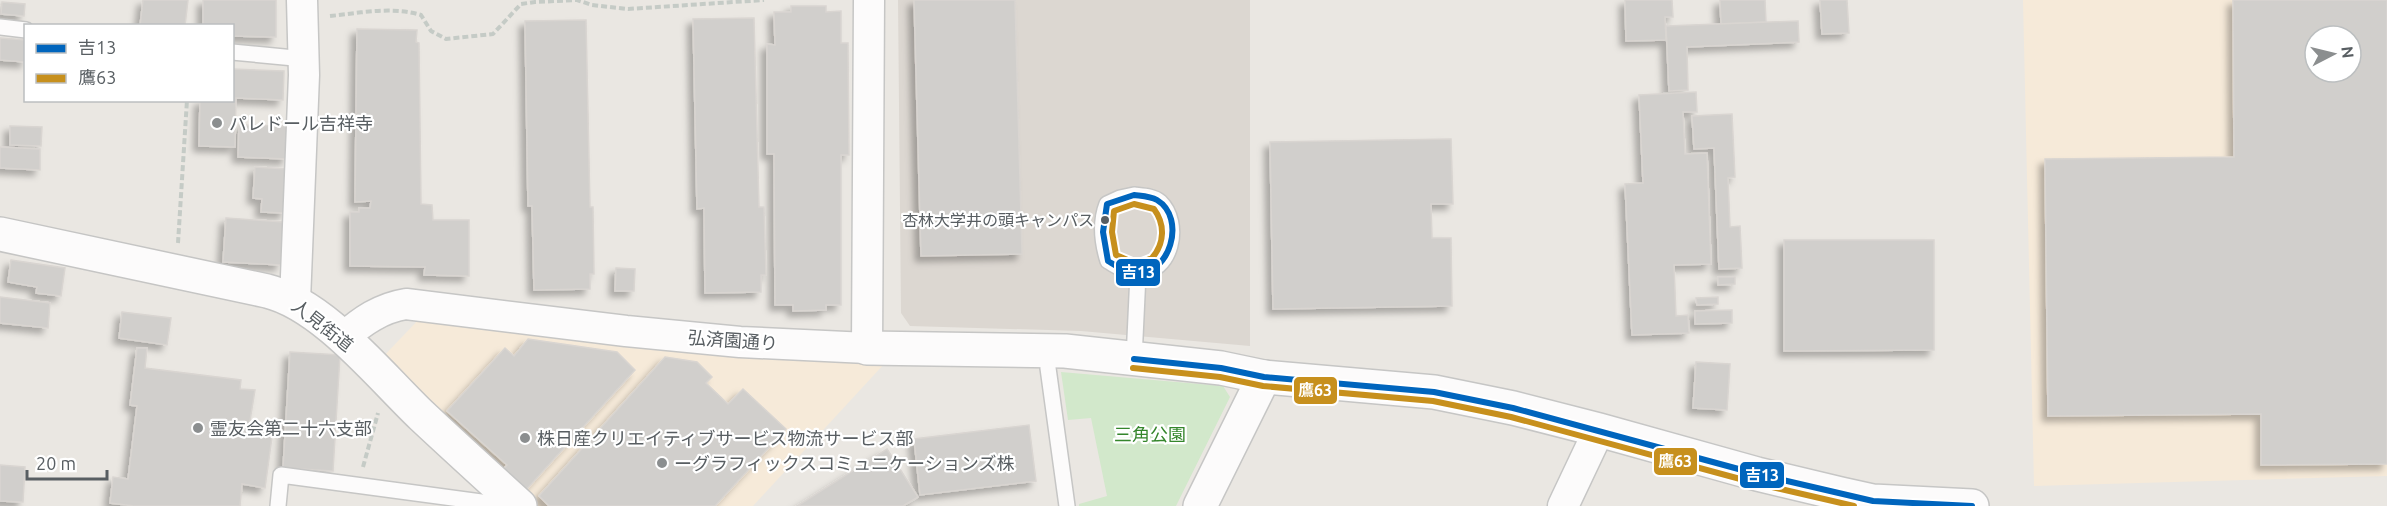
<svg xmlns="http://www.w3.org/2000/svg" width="2387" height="506" font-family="Ubuntu,'Noto Sans JP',sans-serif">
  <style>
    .commercial { fill: #f6ead9; fill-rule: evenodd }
    .education { fill: #dcd7d1 }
    .green { fill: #d2e8cb }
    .building { fill: #d1cfcc; stroke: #d9d5d1; stroke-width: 1.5; fill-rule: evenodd; filter: url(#shadow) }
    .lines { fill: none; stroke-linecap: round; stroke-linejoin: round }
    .service-casing { stroke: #c6c6c5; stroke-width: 18 }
    .minor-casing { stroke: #c6c6c5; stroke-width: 33 }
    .tertiary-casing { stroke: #c6c6c5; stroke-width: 36 }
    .secondary-casing { stroke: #c5c5c4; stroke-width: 36 }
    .path { stroke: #c5cbc6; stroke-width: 4; stroke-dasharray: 6 3; stroke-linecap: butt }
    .service { stroke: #fcfbfb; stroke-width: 15 }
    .minor { stroke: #fcfbfb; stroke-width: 30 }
    .tertiary { stroke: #fcfbfb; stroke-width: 33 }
    .secondary { stroke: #fcfbfb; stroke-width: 33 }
    .bus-1-casing { stroke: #fff; stroke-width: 10 }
    .bus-2-casing { stroke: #fff; stroke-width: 10 }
    .bus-1 { stroke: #0065bd; stroke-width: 6 }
    .bus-2 { stroke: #c7901d; stroke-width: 6 }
    .poi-dot { fill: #8b8e8f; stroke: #fff; stroke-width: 2 }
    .bus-dot { fill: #585e62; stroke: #fff; stroke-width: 2 }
    .labels { text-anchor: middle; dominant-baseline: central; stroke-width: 4.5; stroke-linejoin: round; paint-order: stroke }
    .bus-label { font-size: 16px; fill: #585e62; stroke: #fff; text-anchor: end }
    .poi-label { font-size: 18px; fill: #585e62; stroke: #fff; text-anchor: start }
    .street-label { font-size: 18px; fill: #585e62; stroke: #fff }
    .park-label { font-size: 18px; fill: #35862c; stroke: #fff }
    .line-badge { stroke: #fff; stroke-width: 2 }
    .badge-label { font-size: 16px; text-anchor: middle; font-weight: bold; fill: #fff }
  </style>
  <defs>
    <filter id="shadow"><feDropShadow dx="-5.5" dy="5.5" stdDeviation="3" flood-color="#0004"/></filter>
  </defs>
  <rect width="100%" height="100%" fill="#eae7e2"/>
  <!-- commercial -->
  <g class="commercial">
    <path d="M2023 0H2387V476L2034 486ZM2315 36H2351V72H2315Z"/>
    <path d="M422 316 885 363 753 506H538L379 361Z"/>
  </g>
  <!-- education -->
  <path class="education" d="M898 0H1250V346L1081 331 910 326 901 313Z"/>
  <!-- green -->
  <path class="green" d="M1061 372 1223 386 1230 397 1176 506H1079V504L1107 496 1091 418 1068 420Z"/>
  <!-- building -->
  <g class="building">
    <path d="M143 0H188L185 26H140Z"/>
    <path d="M203 0H276V37L232 36V26H203Z"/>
    <path d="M914 0H1015L1022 254 921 256Z"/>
    <path d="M1625 0H1672L1673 17H1665L1666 40 1626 41Z"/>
    <path d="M1720 0H1765L1766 22 1721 24Z"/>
    <path d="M1820 0H1847L1849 33 1822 34Z"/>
    <path d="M2233 0H2387V464L2261 465V414L2048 416 2045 159 2234 157ZM2315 36H2351V72H2315Z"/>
    <path d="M2 2 25 4 24 16 1 14Z"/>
    <path d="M791 6H826V12L841 11V43H848L849 155H841V305H826V310L793 311V305H775L774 154H767V44L775 45 774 12H791Z"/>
    <path d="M754 18 759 207H764L766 275H761V292L705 293 704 208 697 209 693 19Z"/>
    <path d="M586 20 590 207H593L594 274H590V289L534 290 532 206H528L525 21Z"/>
    <path d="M1798 21 1799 42 1687 47 1688 90 1669 91 1666 26Z"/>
    <path d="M357 29 417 30 416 42 419 43 421 204 432 205 433 220H469V276L424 275 425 267 350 266V212H359V208H370L371 201 355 202Z"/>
    <path d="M0 38 26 40V62L0 60Z"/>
    <path d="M232 69 284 71 283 100 236 98 235 147 199 146 200 100H232Z"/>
    <path d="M1696 92 1697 112H1683L1685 154 1707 153 1711 264 1674 265 1676 316 1688 315 1689 333 1632 335 1625 184 1643 183 1639 95Z"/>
    <path d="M1732 114 1735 177 1728 178 1730 227 1740 226 1742 268 1719 269 1714 148 1694 149 1692 116Z"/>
    <path d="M239 125 288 126 287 159 238 157Z"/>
    <path d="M10 126 42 127 41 146 10 145Z"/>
    <path d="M1451 139 1453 204H1431L1432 238H1451L1452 306 1273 309 1270 142Z"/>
    <path d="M0 147 40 149V170L0 168Z"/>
    <path d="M255 167 287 169 285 213 261 212 262 199 253 198Z"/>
    <path d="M226 218 284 222 281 265 223 262Z"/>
    <path d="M1784 240H1934V350L1784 351Z"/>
    <path d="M11 260 65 268 61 296 36 293 37 287 8 282Z"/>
    <path d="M616 268 635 269 634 291H615Z"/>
    <path d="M1718 277H1735V284L1718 285Z"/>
    <path d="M0 297 50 303 48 328 0 323Z"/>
    <path d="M1718 297V304L1697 305 1696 298Z"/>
    <path d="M1732 310V323L1695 324V311Z"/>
    <path d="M122 312 171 318 167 345 119 338Z"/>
    <path d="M528 339 617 352 635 370 525 491 502 470 507 465 447 411 505 348 514 356Z"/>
    <path d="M137 348H147L145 368 241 380 240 389 255 390 249 427 273 430 265 488 242 484 240 506H134L110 503 113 477 128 479 137 406 130 405Z"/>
    <path d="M290 352 340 355 333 471 283 468Z"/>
    <path d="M665 357 697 362 712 377 706 383 728 404 743 389 786 429 715 506H549L539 496Z"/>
    <path d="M1696 362 1730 364 1727 410 1693 408Z"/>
    <path d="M1029 425 1036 481 920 495 914 439Z"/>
    <path d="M887 449 918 497 903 506H797Z"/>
    <path d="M0 465 25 467 23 502 0 501Z"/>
  </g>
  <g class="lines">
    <defs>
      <g id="service">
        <path d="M0 27 26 30"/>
        <path d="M232 52 305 59"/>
        <path d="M1134 195C1142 196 1153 196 1160 202 1182 223 1172 274 1137 273 1127 273 1117 266 1108 261 1102 242 1100 222 1107 204L1120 198Z"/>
        <path d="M1134 359 1138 274"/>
        <path d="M1048 368 1067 506"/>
        <path d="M278 506 281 475 512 506"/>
      </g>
      <g id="minor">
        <path d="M295 301 304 75 302 0"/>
        <path d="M343 338C362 321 381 308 406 304L626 331 740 342 867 348 869 0"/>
        <path d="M1563 506 1599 430"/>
      </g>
      <g id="tertiary">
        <path d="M867 348 1065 351 1221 368 1264 377 1434 392 1513 408 1599 430 1757 474 1841 494 1873 501 1972 506"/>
        <path d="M1200 506 1264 377"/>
      </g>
      <path id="secondary" d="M0 234 267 291C324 305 380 376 422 416 454 446 487 476 520 506"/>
    </defs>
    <!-- service casing -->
    <use href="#service" class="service-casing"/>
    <!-- minor casing -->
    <use href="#minor" class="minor-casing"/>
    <!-- tertiary casing -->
    <use href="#tertiary" class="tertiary-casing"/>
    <!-- secondary casing -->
    <use href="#secondary" class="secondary-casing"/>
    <!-- path -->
    <g class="path">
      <path d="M330 16C360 13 392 6 421 15L431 31 446 39 493 34 521 4 535 2 577 0 592 5 628 9 764 0"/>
      <path d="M178 243 187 100"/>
      <path d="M363 467 378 413"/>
    </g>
    <!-- service -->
    <use href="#service" class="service"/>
    <!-- minor -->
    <use href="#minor" class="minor"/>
    <!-- tertiary -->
    <use href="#tertiary" class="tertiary"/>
    <!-- secondary -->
    <use href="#secondary" class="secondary"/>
    <defs>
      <g id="bus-1">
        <path d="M1134 195C1142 196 1150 196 1157 200 1187 218 1170 277 1134 273 1124 272 1116 266 1108 261L1103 232 1107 204Z"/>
        <path d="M1134 359 1221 368 1264 377 1434 392 1513 408 1757 474 1873 501 1972 506"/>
      </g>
      <g id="bus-2">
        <path d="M1134 204 1154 209C1165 224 1165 243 1152 258L1137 264 1116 255 1112 232 1114 211Z"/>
        <path d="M1133 368 1220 377 1263 386 1433 401 1511 417 1755 483 1854 506"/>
      </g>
    </defs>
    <!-- bus-1 casing -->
    <use href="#bus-1" class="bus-1-casing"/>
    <!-- bus-2 casing -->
    <use href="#bus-2" class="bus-2-casing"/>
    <!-- bus-1 -->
    <use href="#bus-1" class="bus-1"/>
    <!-- bus-2 -->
    <use href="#bus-2" class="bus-2"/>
  </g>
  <!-- markers -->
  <g class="poi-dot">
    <circle cx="217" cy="123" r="6"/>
    <circle cx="198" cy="428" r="6"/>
    <circle cx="525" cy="438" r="6"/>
    <circle cx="662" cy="463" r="6"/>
  </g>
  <circle class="bus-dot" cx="1105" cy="220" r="5"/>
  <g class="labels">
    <!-- bus labels -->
    <g class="bus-label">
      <text x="1094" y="220">杏林大学井の頭キャンパス</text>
    </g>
    <!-- poi labels -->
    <g class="poi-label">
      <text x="229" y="123">パレドール吉祥寺</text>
      <text x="210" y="428">霊友会第二十六支部</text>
      <text x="537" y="438">株日産クリエイティブサービス物流サービス部</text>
      <text x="674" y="463">ーグラフィックスコミュニケーションズ株</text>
    </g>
    <!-- street labels -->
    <g class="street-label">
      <text transform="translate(323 325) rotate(38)">人見街道</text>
      <text transform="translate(733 340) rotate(4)">弘済園通り</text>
    </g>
    <!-- park labels -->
    <g class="park-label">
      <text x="1150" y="434">三角公園</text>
    </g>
  </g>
  <g class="line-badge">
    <rect x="1115" y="258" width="46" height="29" rx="6" fill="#0065bd"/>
    <rect x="1293" y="376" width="45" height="29" rx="6" fill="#c7901d"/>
    <rect x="1653" y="447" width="45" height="29" rx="6" fill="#c7901d"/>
    <rect x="1739" y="461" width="46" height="28" rx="6" fill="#0065bd"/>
  </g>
  <g class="badge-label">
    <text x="1138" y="278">吉13</text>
    <text x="1315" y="396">鷹63</text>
    <text x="1675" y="467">鷹63</text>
    <text x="1762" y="481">吉13</text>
  </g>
  <!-- legend -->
  <rect x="24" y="24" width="210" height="78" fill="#ffffff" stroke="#bcbfc0" stroke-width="1.5"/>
  <rect x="36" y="44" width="30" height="9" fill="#0065bd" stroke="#bcbfc0" stroke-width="1.5"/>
  <text x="78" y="54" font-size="18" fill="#585e62">吉13</text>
  <rect x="36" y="74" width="30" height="9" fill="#c7901d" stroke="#bcbfc0" stroke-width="1.5"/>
  <text x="78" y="84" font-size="18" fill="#585e62">鷹63</text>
  <!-- north arrow -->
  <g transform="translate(2333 54) rotate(83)"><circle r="28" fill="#ffffff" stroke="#bcbfc0" stroke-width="1.5"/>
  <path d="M0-4.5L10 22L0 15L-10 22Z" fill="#8b8e8f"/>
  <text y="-9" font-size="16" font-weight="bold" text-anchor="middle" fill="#585e62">N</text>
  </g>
  <!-- scale -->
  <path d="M27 470v9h80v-9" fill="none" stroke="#585e62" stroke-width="3"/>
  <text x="36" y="470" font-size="18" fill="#585e62" stroke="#ffffff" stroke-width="4.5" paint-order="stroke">20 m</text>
</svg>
